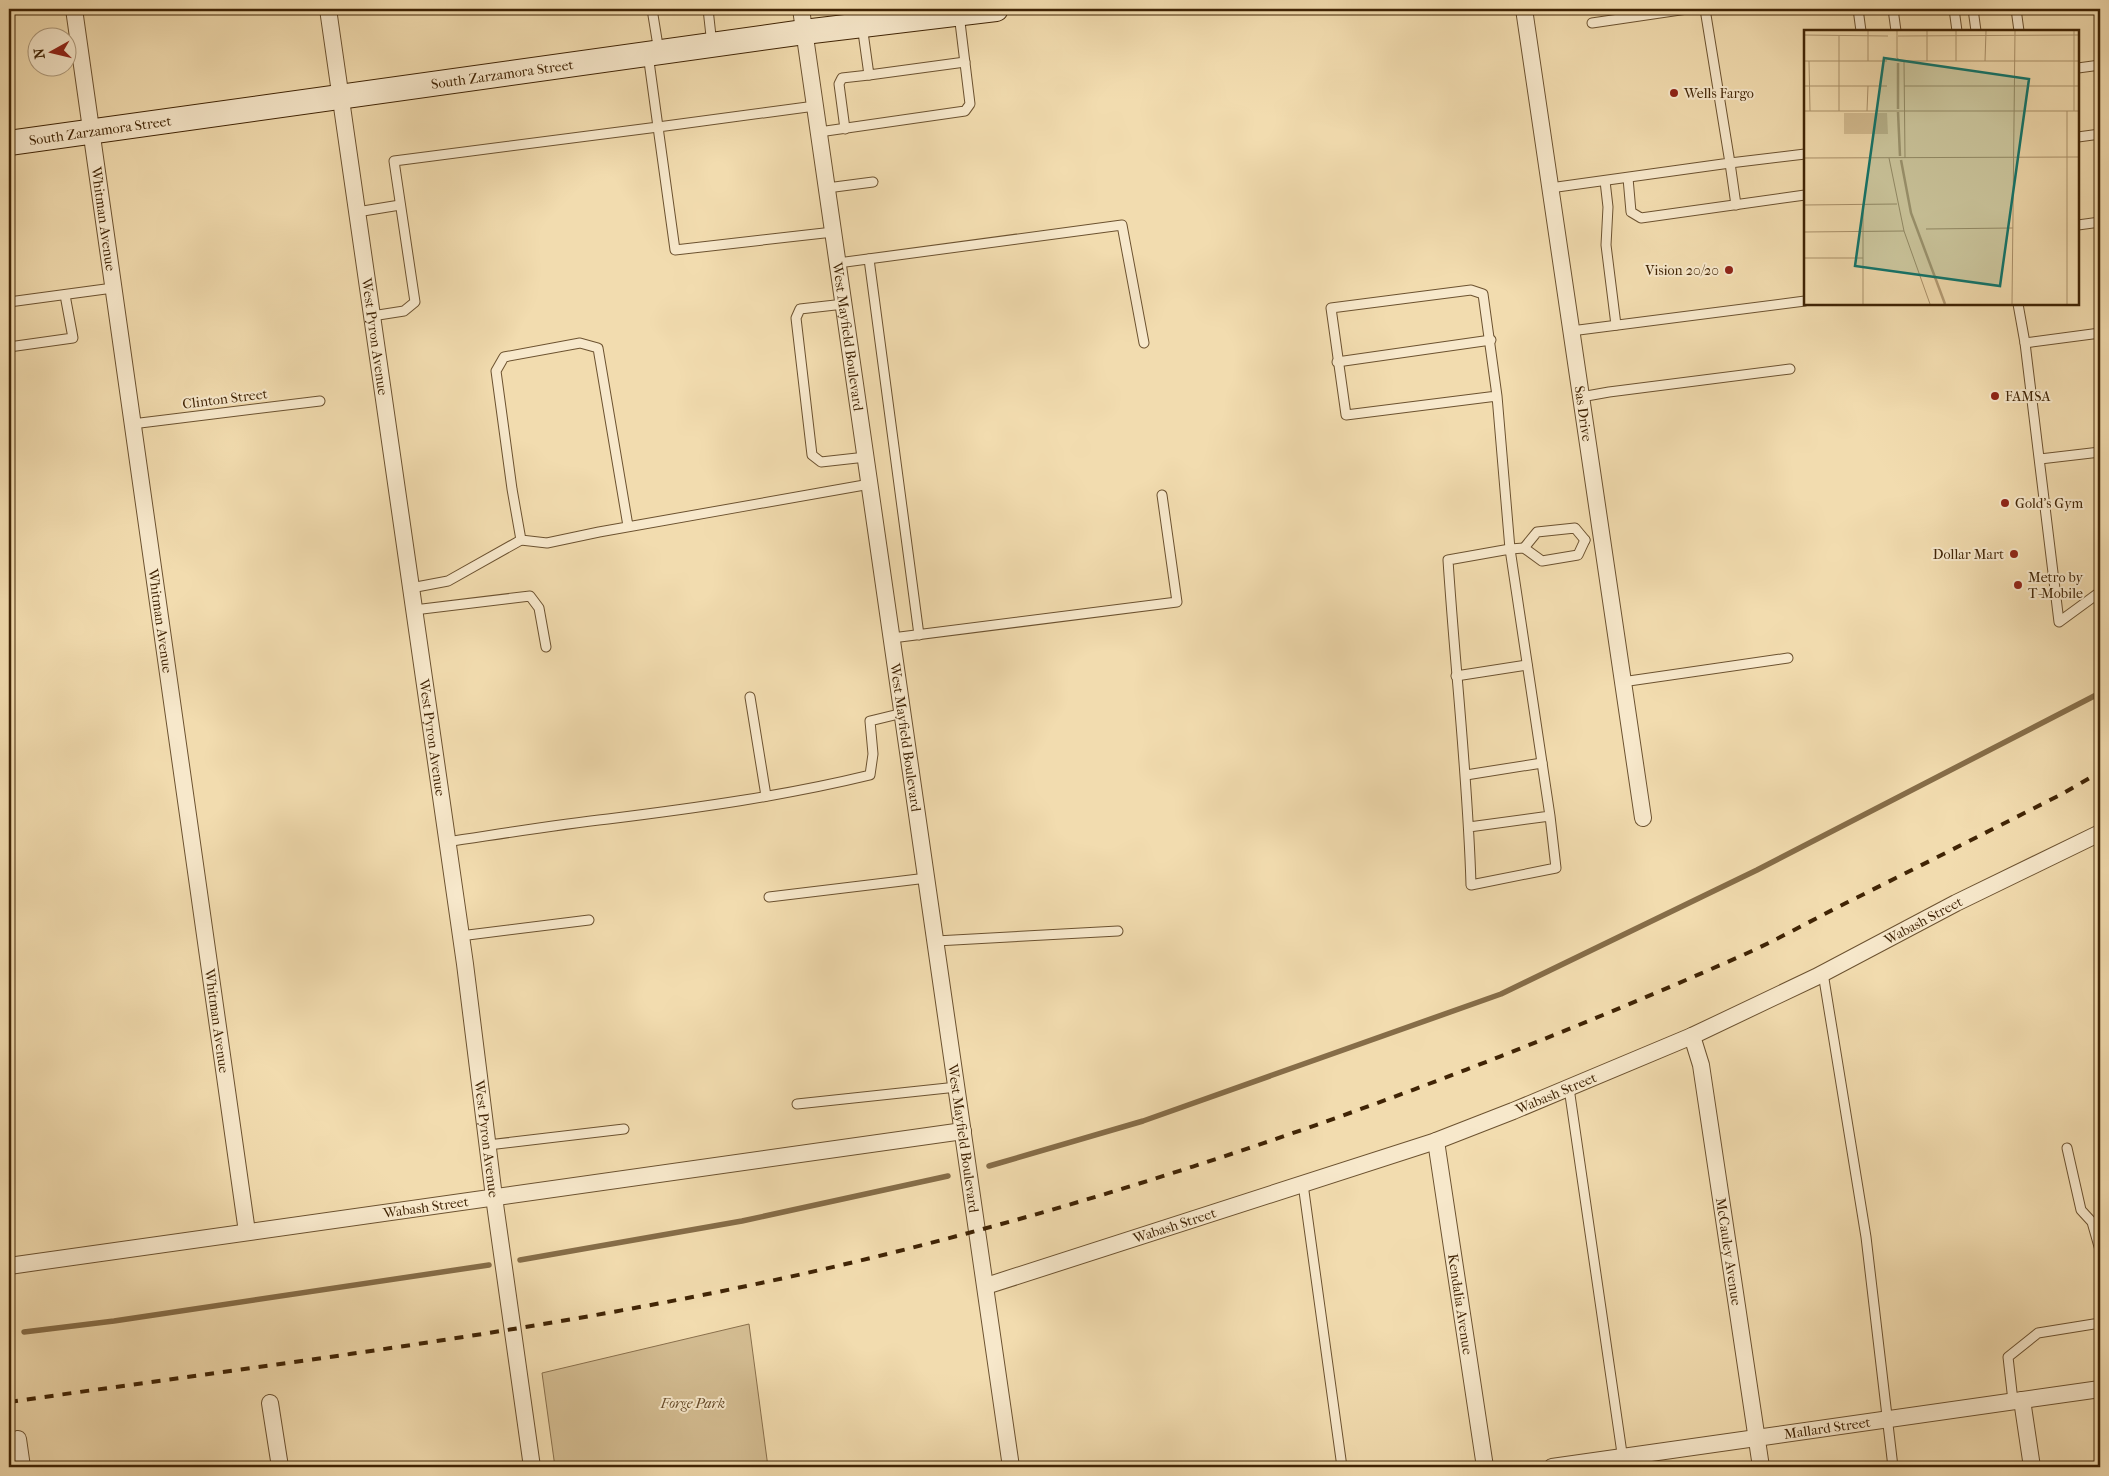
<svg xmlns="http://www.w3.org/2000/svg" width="2109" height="1476" font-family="'IM FELL French Canon',serif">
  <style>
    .green { fill: #d4bd92; stroke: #8a704c }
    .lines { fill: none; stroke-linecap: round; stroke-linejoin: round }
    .stream { stroke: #866d48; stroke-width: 5.5 }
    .lane-casing { stroke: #6c5230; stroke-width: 11 }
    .street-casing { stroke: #6c5230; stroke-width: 18 }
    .secondary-casing { stroke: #402405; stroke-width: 26 }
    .lane { stroke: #f7e8cb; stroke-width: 9 }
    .street { stroke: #f7e8cb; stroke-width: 16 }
    .secondary { stroke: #f7e8cb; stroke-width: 24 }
    .rail { stroke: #402405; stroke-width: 4; stroke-dasharray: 9 9; stroke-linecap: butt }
    .poi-dot { fill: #8f2418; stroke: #f7e8cb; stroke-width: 2 }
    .labels { text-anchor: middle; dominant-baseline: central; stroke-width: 4; stroke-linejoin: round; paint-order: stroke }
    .street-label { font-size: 14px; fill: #402405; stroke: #f7e8cb }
    .poi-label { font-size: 14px; fill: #402405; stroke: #f7e8cb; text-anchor: start }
    .park-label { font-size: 14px; font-style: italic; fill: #654a28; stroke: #f7e8cb }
    .inset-river { fill: none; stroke: #b59d75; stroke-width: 2.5 }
    .inset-road { fill: none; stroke: #ab926b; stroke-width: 1 }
    .view { fill: #0f766e; fill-opacity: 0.15; stroke: #0f766e; stroke-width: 2.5 }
    .inset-edge { fill: none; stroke: #402405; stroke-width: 2.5 }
  </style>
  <rect width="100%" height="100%" fill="#f2dcaf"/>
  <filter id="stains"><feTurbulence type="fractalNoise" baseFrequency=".004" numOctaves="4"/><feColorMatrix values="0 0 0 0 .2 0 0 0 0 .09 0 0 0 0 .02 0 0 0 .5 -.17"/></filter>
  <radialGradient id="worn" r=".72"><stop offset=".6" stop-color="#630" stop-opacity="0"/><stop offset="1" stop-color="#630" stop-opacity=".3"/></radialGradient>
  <!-- green -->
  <path class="green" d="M749 1324 768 1467H555L542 1373Z"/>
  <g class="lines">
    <!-- stream -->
    <g class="stream">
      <path d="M989 1166 1143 1121 1501 994 1757 870 2100 693"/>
      <path d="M520 1260 742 1221 948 1176"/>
      <path d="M24 1332 114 1321 489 1265"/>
    </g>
    <defs>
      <g id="lane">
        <path d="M652 9 659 52"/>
        <path d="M708 9 712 45"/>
        <path d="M1858 9 1861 31"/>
        <path d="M1893 9 1896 31"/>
        <path d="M1954 9 1957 31"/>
        <path d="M1973 9 1976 31"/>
        <path d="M2016 9 2019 31"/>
        <path d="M1592 23 1687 9"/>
        <path d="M862 25 869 75 965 62"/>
        <path d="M2078 68 2100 65"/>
        <path d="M815 106 658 127 675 250 833 232"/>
        <path d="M845 129 839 84 842 78 869 75"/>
        <path d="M819 132 965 111 970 104 959 14"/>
        <path d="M2078 137 2100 134"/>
        <path d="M1628 178 1631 212 1641 218 1805 195"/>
        <path d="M1605 181 1608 207 1606 245 1616 325"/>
        <path d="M827 188 873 182"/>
        <path d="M1550 188 1730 163 1705 9"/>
        <path d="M1736 205 1730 163 1805 154"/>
        <path d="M357 212 400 205"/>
        <path d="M2078 225 2100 222"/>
        <path d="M869 259 919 635"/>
        <path d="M838 263 1122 225 1144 343"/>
        <path d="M9 302 113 288"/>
        <path d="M844 304 800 309 796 318 812 455 821 462 866 457"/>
        <path d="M2018 304 2025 343 2059 622 2100 592"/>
        <path d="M372 316 404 311 415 302 394 161 658 127 648 54"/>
        <path d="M1571 331 1805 301"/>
        <path d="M2025 343 2100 333"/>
        <path d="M9 347 73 338 65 295"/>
        <path d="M1337 362 1491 340"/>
        <path d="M1497 396 1346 415 1331 308 1471 290 1483 294 1497 396 1510 549 1524 548 1542 561 1578 555 1585 540"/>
        <path d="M1581 397 1609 392 1790 369"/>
        <path d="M132 424 320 401"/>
        <path d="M2040 459 2100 452"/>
        <path d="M628 526 598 348 580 343 504 357 496 371 512 489 521 540 547 543 599 532 870 484"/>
        <path d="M1524 548 1537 532 1575 528 1585 540"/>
        <path d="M411 588 448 581 521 540"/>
        <path d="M414 610 530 596 539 608 546 647"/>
        <path d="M892 638 1177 602 1162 495"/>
        <path d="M1456 676 1527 665"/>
        <path d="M1622 682 1788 658"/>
        <path d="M750 697 766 796"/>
        <path d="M1466 775 1542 763"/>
        <path d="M1469 827 1550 816 1556 868 1471 885C1468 777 1455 669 1448 560L1510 549 1550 816"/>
        <path d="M446 842C500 834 554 825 608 819 696 808 784 796 870 775L873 754 870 721 903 713"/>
        <path d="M769 897 927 878"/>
        <path d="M460 936 589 920"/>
        <path d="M936 941 1118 931"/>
        <path d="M1823 973 1866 1237 1893 1467"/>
        <path d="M1569 1088 1624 1467"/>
        <path d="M797 1104 957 1087"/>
        <path d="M488 1145 624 1129"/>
        <path d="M2067 1148 2081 1210 2092 1222 2100 1250"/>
        <path d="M1303 1184 1342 1467"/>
        <path d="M2013 1401 2008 1357 2038 1333 2100 1323"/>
      </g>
      <g id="street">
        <path id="s1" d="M74 9 247 1232"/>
        <path id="s2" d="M328 9 465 964 494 1197 532 1467"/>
        <path id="s3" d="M801 9 1011 1467"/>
        <path id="s4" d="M1524 9 1643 818"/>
        <path id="s5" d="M1692 1036 1701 1065 1761 1467"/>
        <path id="s6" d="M1436 1141 1485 1467"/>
        <path id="s7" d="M9 1266 963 1131"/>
        <path id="s8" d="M986 1286 1436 1141 1513 1111 1692 1036 1816 977 1956 903 2100 833"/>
        <path d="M2022 1400 2032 1467"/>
        <path d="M270 1403 280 1467"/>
        <path d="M18 1439 22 1467"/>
        <path id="s9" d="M1552 1467 2100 1389"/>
      </g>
      <g id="secondary">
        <path id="s10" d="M9 143 804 32 996 9"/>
      </g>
    </defs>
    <!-- lane casing -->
    <use href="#lane" class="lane-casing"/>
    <!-- street casing -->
    <use href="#street" class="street-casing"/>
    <!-- secondary casing -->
    <use href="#secondary" class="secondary-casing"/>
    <!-- lane -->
    <use href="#lane" class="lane"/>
    <!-- street -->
    <use href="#street" class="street"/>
    <!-- secondary -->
    <use href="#secondary" class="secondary"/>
    <!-- rail -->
    <path class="rail" d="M9 1402C280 1363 553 1331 820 1270 1137 1197 1444 1087 1741 956 1777 940 1812 920 1848 902 1918 867 1989 831 2060 795L2100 772"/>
  </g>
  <!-- markers -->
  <g class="poi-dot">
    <circle cx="1674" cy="93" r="5"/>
    <circle cx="1729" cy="270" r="5"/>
    <circle cx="1995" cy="396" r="5"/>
    <circle cx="2005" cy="503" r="5"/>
    <circle cx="2014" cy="554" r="5"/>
    <circle cx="2018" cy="585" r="5"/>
  </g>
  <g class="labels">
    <!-- street labels -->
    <g class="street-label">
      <text stroke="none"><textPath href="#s10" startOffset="498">South Zarzamora Street</textPath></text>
      <text stroke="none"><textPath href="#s10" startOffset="92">South Zarzamora Street</textPath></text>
      <text stroke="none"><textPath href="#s1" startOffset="212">Whitman Avenue</textPath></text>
      <text stroke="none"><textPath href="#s2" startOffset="331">West Pyron Avenue</textPath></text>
      <text stroke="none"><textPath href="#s3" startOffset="331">West Mayfield Boulevard</textPath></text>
      <text transform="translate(225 399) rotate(-7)">Clinton Street</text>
      <text stroke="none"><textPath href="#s4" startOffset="409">Sas Drive</textPath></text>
      <text stroke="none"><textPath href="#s1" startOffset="618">Whitman Avenue</textPath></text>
      <text stroke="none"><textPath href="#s2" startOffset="736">West Pyron Avenue</textPath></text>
      <text stroke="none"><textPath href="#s3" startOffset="736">West Mayfield Boulevard</textPath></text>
      <text stroke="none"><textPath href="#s8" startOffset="1008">Wabash Street</textPath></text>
      <text stroke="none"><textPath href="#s1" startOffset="1022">Whitman Avenue</textPath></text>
      <text stroke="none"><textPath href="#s8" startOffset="602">Wabash Street</textPath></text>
      <text stroke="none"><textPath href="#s2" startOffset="1141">West Pyron Avenue</textPath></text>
      <text stroke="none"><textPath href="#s3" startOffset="1141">West Mayfield Boulevard</textPath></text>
      <text stroke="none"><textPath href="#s7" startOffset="421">Wabash Street</textPath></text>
      <text stroke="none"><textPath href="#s8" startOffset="198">Wabash Street</textPath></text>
      <text stroke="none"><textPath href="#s5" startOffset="219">McCauley Avenue</textPath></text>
      <text stroke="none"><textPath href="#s6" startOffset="165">Kendalia Avenue</textPath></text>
      <text stroke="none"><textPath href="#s9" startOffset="278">Mallard Street</textPath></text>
    </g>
    <!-- poi labels -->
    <g class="poi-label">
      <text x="1684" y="93">Wells Fargo</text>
      <text x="1719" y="270" text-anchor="end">Vision 20/20</text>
      <text x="2005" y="396">FAMSA</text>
      <text x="2015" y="503">Gold's Gym</text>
      <text x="2004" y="554" text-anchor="end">Dollar Mart</text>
      <text x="2028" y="577">Metro by<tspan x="2028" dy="16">T-Mobile</tspan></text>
    </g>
    <!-- park labels -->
    <g class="park-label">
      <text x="693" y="1403">Forge Park</text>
    </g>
  </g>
  <!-- overview -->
  <g transform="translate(1804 30)">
    <rect width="275" height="275" fill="#f2dcaf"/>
    <path d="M40 83H83L84 104H40Z" fill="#d4bd92"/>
    <path class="inset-river" d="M94 33V79M94 82 96 126M97 130 107 183 141 274"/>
    <path class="inset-road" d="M93 1V28L97 31H275M270 1V81M0 5 84 6M94 6 275 5M0 31H83M5 31 6 81M64 31V1M100 31 101 128M123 31V1M152 31V1M181 31 182 1M0 56H83M100 56H275M0 81H275M35 81V6M63 81 64 56M263 81V274M0 128 275 127M85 128 100 201 126 274M0 175 93 174M122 199 209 198M0 202 100 201M0 228H59M59 274V174M208 274 211 1"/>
    <path class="view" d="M80 28 225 49 196 256 51 236Z"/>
    <rect width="275" height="275" class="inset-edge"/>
  </g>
  <!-- margin -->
  <rect width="2109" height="1476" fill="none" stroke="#f2dcaf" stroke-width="30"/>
  <rect x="10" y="10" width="2089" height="1456" fill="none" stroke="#402405" stroke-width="2.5"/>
  <rect x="15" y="15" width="2079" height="1446" fill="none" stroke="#402405"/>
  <!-- north arrow -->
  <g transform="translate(52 52) rotate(262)"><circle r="24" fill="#f7e8cb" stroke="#ae9a7c"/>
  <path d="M0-4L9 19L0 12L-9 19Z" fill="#8f2418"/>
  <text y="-8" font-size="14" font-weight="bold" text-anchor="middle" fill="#402405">N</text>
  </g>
  <rect width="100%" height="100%" filter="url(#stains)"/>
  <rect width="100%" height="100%" fill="url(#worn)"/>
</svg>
